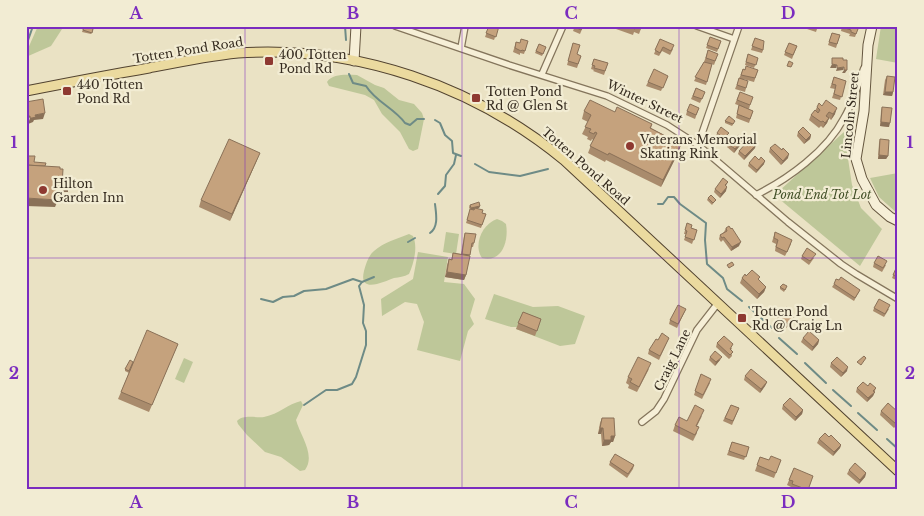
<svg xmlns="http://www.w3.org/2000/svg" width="924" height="516" font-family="'Libre Baskerville',serif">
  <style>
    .green { fill: #bec799 }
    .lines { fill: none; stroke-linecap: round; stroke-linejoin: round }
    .stream { stroke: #6e8b86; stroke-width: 2 }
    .street-casing { stroke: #84755c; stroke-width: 8 }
    .secondary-casing { stroke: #65563f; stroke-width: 11 }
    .primary-casing { stroke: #524330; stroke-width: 11 }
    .street { stroke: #f6efd7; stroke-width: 5.5 }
    .secondary { stroke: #f6efd7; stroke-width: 9 }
    .primary { stroke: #ebda9f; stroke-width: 9 }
    .wall { fill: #a98b6c }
    .shaded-wall { fill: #8a7158 }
    .building { fill: #c5a27d; stroke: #8a7158 }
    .grid { fill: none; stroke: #7b2cbf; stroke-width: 1; stroke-opacity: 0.55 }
    .poi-dot { fill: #8e3931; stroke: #f2ecd3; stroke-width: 2 }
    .labels { text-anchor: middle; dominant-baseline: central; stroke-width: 4.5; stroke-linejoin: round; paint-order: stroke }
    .street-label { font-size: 12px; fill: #352b1f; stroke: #f2ecd3 }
    .poi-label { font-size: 12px; fill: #352b1f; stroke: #f2ecd3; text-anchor: start }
    .park-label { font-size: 12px; font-style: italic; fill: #425027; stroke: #f2ecd3 }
    .neatline { fill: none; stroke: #7b2cbf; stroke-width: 2 }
    .grid-label { font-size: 16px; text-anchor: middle; font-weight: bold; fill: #7b2cbf }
  </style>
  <rect width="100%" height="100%" fill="#eae2c4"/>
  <!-- green -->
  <g class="green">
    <path d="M38 26H64L51 46 26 57V53Z"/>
    <path d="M881 26H898V63L876 59Z"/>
    <path d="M357 75 375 85 384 88 399 100 414 104 422 113 424 119 418 149 413 151 409 149 400 132 382 114 374 100 365 95 329 86 327 82C333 73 347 75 357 75Z"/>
    <path d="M844 132 852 185 861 208 882 229 860 266 778 198V192Z"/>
    <path d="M898 173V214L879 197 870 178Z"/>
    <path d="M497 219 502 221 506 224C509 241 502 263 482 258 473 245 482 224 497 219Z"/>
    <path d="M446 232 459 234 456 254 443 252Z"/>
    <path d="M409 234 413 236C418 247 414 263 409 274 404 277 399 277 394 278 385 281 358 295 364 271 366 264 368 256 374 251 384 242 397 239 409 234Z"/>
    <path d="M418 252 448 257 444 282 464 284 475 299 470 316 474 324 468 331 460 361 417 350 424 322 417 304 405 302 382 316 381 299 413 279Z"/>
    <path d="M494 294 533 307 558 306 585 316 575 344 560 346 516 329 517 327H511L485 319Z"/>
    <path d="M184 358 193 362 184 383 175 379Z"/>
    <path d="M301 401 303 405 296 420C300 435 316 455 305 470L300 471 281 457 265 452 247 435 238 424 237 421C244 414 255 418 264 417 279 414 288 404 301 401Z"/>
  </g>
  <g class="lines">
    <!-- stream -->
    <g class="stream">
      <path d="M345 26 346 40"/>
      <path d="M26 46 33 26"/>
      <path d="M349 74 353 83 366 86C376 102 394 108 405 123L410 125 417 119H424"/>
      <path d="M435 120 440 123 445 135 452 141 453 153 461 156"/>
      <path d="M475 164 489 172 520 176 548 169"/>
      <path d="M438 194 445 186 446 175 454 164 456 155"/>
      <path d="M658 204H663L668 197H674L680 204 706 223 705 240 707 264 723 278 727 289 742 301"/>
      <path d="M430 233C439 227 436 213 435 204"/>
      <path d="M408 242 415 238"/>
      <path d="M261 299 273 302 283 297 294 296 304 291 326 289 353 279 362 282"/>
      <path d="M749 307 772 328"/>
      <path d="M779 338 797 354"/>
      <path d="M805 363 826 383"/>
      <path d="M833 390 851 406"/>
      <path d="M304 405 326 390H337L352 384 356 377 366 345V331L363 323 364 305 359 286 362 282 374 277"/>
      <path d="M858 413 877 430"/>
      <path d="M887 439 898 449"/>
    </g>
    <defs>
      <g id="street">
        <path d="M395 26 509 65 607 96 667 125 698 145 788 222 841 264 856 274 898 299"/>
        <path d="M697 26 734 39"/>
        <path d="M461 48 465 26"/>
        <path d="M542 74 563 26"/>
        <path d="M698 145 739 26"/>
        <path d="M756 195C788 179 827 151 844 118 853 103 858 85 864 68"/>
        <path d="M642 422 656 411 664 399 697 330 718 303"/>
      </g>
      <g id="secondary">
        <path d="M872 26 868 45 864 111 856 159 862 179 876 205 890 217 898 221"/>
        <path d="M354 61 356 26"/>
      </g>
      <path id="primary" d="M26 91C67 83 108 75 149 68 179 62 208 56 238 53 356 45 474 86 564 160L898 471"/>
    </defs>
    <!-- street casing -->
    <use href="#street" class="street-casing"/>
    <!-- secondary casing -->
    <use href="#secondary" class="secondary-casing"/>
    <!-- primary casing -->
    <use href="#primary" class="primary-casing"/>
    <!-- street -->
    <use href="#street" class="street"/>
    <!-- secondary -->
    <use href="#secondary" class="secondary"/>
    <!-- primary -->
    <use href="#primary" class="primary"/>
  </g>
  <!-- wall -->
  <g class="wall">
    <path d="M84 26 93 29 91 34 82 32Z"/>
    <path d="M489 26H499L494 40 485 37Z"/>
    <path d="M575 26H588L587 29 583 27 580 34 573 31Z"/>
    <path d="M617 26H642L639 34 634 32 633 35 616 29Z"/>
    <path d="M808 26H818L816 32 807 29Z"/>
    <path d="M842 26 853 27 858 29 855 37 849 36 850 34 841 31Z"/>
    <path d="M832 33 840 35 836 48 828 45Z"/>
    <path d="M710 37 721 41 717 52 706 48Z"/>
    <path d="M755 38 763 50 762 53 751 50Z"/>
    <path d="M660 39 673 49 670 55 662 51 659 56 654 54Z"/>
    <path d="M528 41 524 54 520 53V55L513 52 516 42 520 43Z"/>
    <path d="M573 43 577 54 581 56 577 68 567 65Z"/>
    <path d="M789 43 797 46 792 59 784 55Z"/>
    <path d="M539 44 546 47 542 56 535 53Z"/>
    <path d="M708 50 718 54 714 65 712 64 706 85 694 81 704 62Z"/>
    <path d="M748 54 758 58 754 68 745 65Z"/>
    <path d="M594 59 608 63 604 75 593 71 594 70 591 69Z"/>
    <path d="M743 69 758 70 754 82 743 79 746 88 745 92 735 89Z"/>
    <path d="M668 76 661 91 646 86 648 82Z"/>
    <path d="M887 76 893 92 892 96 883 95 885 80Z"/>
    <path d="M834 77 846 81 840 100 832 98 835 89 830 88Z"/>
    <path d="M696 88 705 92 700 103 691 99Z"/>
    <path d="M740 92 750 105 749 109 735 104Z"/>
    <path d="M739 105 753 111 749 123 736 118Z"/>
    <path d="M817 107 835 114 831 120 829 118 827 123 823 128 821 126 819 128 809 120 811 115 815 111Z"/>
    <path d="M882 107 889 127 880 126 881 111Z"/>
    <path d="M699 108 695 119 686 115 687 111Z"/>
    <path d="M584 111 615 112 652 124 651 128 681 144 679 151 661 187 606 160 605 162 588 153 593 140 592 139 591 141 587 139 588 137 582 134 588 122 582 119Z"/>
    <path d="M725 121 734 123 732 126 725 123Z"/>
    <path d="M798 132 811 135 810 139 804 144 797 136Z"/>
    <path d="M717 133 727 136 723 142 716 137Z"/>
    <path d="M736 137 743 139 742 143 734 153 727 147 729 144Z"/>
    <path d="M880 139 888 156 886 159H878L879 143Z"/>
    <path d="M755 148 744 160 738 154 739 151Z"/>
    <path d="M770 148 782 150 788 158 781 165 769 152Z"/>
    <path d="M257 160 230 221 199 207 201 200Z"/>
    <path d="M749 163 764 164 756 173 748 166Z"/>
    <path d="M728 182 726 186V191L720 198 714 192 715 189Z"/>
    <path d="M708 198 715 201 712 205 707 200Z"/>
    <path d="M470 205 480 206 479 208H477L482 213 486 214 481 228 466 223 470 210 469 207Z"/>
    <path d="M687 223 691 228 697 230 692 244 684 240 686 234H684Z"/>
    <path d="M726 228 739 246 731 251 723 240 721 242 719 239 720 235 724 232Z"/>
    <path d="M775 232 791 244 785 256 775 251 776 244 772 242Z"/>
    <path d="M465 233 474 243 473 247H471L466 275 464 280 445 277 447 265 449 259 451 260 453 253 461 254 464 236Z"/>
    <path d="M802 256 814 258 809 265 801 259Z"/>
    <path d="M874 263 886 265 882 272 873 267Z"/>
    <path d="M897 266H898V281L892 278Z"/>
    <path d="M746 276 760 277 758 280 766 287 764 292 757 299 740 283 742 278Z"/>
    <path d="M834 284 860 290 854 301 832 287Z"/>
    <path d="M787 286 784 292 780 289V287Z"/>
    <path d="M874 308 889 309 884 317 873 311Z"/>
    <path d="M686 309 677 328 669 324 670 320Z"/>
    <path d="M788 311 794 317 793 321 786 328 777 319 778 315Z"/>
    <path d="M523 312 541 319 535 336 516 329Z"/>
    <path d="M669 338 659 360 648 354 649 350Z"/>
    <path d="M803 338 819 340 818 344 812 351 801 342Z"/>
    <path d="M717 343 732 348 731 350 732 356 729 359 716 347Z"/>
    <path d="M178 344 149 412 118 399 129 373 125 371V369L133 362Z"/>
    <path d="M710 357 720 360 715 366 709 360Z"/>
    <path d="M831 363 847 371 841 377 830 367Z"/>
    <path d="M649 369 637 392 628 388 629 385 626 383 628 377Z"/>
    <path d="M701 374 710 383 702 399 694 395Z"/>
    <path d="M745 376 767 382 765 386 760 393 744 380Z"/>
    <path d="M868 386 876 388 873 396 867 402 856 392 857 388Z"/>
    <path d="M731 405 739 408 732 425 723 421Z"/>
    <path d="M783 405 803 410 802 414 795 421 782 409Z"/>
    <path d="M881 411 898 424 894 428 880 415Z"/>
    <path d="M702 416 697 426V433L693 441 673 431 675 425Z"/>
    <path d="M602 418 615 436 613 442H611L609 445 602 446 601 434H598L600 423Z"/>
    <path d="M829 437 841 445 840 448 833 456 817 443 819 439Z"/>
    <path d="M732 442 749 447 744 460 727 455Z"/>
    <path d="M760 457 769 460H781L774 478 755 471Z"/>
    <path d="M610 462 634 465 633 469 627 478 609 465Z"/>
    <path d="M794 468 808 490H792L790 489 791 487 787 485Z"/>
    <path d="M849 470 866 473 865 477 859 484 847 474Z"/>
  </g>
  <!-- shaded-wall -->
  <g class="shaded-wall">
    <path d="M832 64 837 65 836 68H830Z"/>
    <path d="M844 67 843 70 836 71 837 68Z"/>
    <path d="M844 70H847L845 73H842Z"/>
    <path d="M885 92H893L892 96 883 95Z"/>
    <path d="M837 108 835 114 831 120 833 114Z"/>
    <path d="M45 113 43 119 34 120 33 122 28 124 30 118 35 115Z"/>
    <path d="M30 116 28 122H26V117Z"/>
    <path d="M829 118 827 123 823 128 825 123Z"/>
    <path d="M881 122 890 123 889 127 880 126Z"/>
    <path d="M811 135 810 139 804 144 806 140Z"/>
    <path d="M743 139 742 143 734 153 735 149Z"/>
    <path d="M681 144 679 151 661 187 663 180Z"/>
    <path d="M756 145 755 148 744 160 745 156Z"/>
    <path d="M260 153 257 160 230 221 232 214Z"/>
    <path d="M789 154 788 158 781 165 783 161Z"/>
    <path d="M879 155 888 156 886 159H878Z"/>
    <path d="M765 161 764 164 756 173 757 170Z"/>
    <path d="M59 185H62L60 190H68V192H56Z"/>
    <path d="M727 187 726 191 720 198 721 194Z"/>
    <path d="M26 198 58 200 55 207 26 206Z"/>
    <path d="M480 206 479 208 470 210 471 208Z"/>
    <path d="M741 242 739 246 731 251 732 247Z"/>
    <path d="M447 272 466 275 464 280 445 277Z"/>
    <path d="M766 287 764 292 757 299 759 294Z"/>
    <path d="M794 317 793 321 786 328 788 324Z"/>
    <path d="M819 340 818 344 812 351 813 347Z"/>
    <path d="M722 357 720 360 715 366 716 362Z"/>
    <path d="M848 367 847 371 841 377 843 373Z"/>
    <path d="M767 382 765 386 760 393 761 389Z"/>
    <path d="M875 392 873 396 867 402 868 398Z"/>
    <path d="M803 410 802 414 795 421 796 417Z"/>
    <path d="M600 428H603L601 434H598Z"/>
    <path d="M611 436H615L613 442H611L609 445 602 446 604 440Z"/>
    <path d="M841 445 840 448 833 456 834 452Z"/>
    <path d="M866 473 865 477 859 484 860 480Z"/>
  </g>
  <!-- building -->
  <g class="building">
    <path d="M84 26 93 29 92 33 83 30Z"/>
    <path d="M489 26H499L496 37 486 33Z"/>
    <path d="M575 26H583L581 30 575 27Z"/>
    <path d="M627 26H642L641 29 636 27 635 29Z"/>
    <path d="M843 26H854L853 27 858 29 856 34 851 32V30L842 27Z"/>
    <path d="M832 33 840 35 837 44 829 42Z"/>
    <path d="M710 37 721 41 718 49 707 45Z"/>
    <path d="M755 38 764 41 763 50 752 46Z"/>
    <path d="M521 39 528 41 525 51 522 50 521 51 515 48 516 42 520 43Z"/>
    <path d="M660 39 674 45 671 51 663 47 660 53 655 50Z"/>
    <path d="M573 43 580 45 577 54 581 56 578 64 568 61Z"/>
    <path d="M789 43 797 46 793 55 785 52Z"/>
    <path d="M539 44 546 47 543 54 536 51Z"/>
    <path d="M708 50 718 54 715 61 706 58Z"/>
    <path d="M748 54 758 58 756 65 746 62Z"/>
    <path d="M832 58H843V60H847V70H844V67L837 68V65L832 64Z"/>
    <path d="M594 59 608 63 605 71 594 68 595 66 592 65Z"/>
    <path d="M789 61 793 63 791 67 787 66Z"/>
    <path d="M704 62 712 64 707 82 695 77Z"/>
    <path d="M746 66 758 70 755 78 741 75 743 69 745 70Z"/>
    <path d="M654 69 668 76 663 88 648 82Z"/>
    <path d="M887 76 895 77 893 92H885Z"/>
    <path d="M834 77 846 81 842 97 834 94 836 85 832 84Z"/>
    <path d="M739 78 748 81 746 88 737 85Z"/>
    <path d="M696 88 705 92 702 99 693 96Z"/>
    <path d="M740 92 753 97 750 105 737 100Z"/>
    <path d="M43 99 45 113 35 115 36 117 32 118H30V116L26 117V102Z"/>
    <path d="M590 100 615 112 617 107 652 124 650 128 681 144 663 180 609 153 608 155 590 146 597 133 595 132 594 134 589 132 591 129 585 127 591 115 584 111Z"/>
    <path d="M826 100 837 108 833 114 829 112 826 116 829 118 825 123 823 121 821 122 811 115 815 110 818 113 820 110 817 107 819 103 822 106Z"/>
    <path d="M690 104 699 108 696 115 687 111Z"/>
    <path d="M739 105 753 111 750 119 737 114Z"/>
    <path d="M882 107 892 108 890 123 881 122Z"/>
    <path d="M729 116 735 121 733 124 725 121Z"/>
    <path d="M721 127 729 133 724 138 717 133Z"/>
    <path d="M803 127 811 135 806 140 798 132Z"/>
    <path d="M738 135 743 139 735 149 729 144 735 136 736 137Z"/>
    <path d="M229 139 260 153 232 214 201 200Z"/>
    <path d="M880 139 889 140 888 156 879 155Z"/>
    <path d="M748 141 750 143 753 141 756 145 745 156 739 151Z"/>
    <path d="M775 144 782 150 783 148 789 154 783 161 770 148Z"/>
    <path d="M26 156H35L34 162 46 163 45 166 26 165Z"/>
    <path d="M755 156 759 160 761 157 765 161 757 170 749 163Z"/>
    <path d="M26 165 60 167V169H63L62 185H59L58 200 26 198Z"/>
    <path d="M723 178 728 182 725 185 727 187 721 194 715 189Z"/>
    <path d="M62 187H68V190H60Z"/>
    <path d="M711 195 716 200 713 203 708 198Z"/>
    <path d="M479 202 480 206 471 208 470 205Z"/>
    <path d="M475 208 483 210 482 213 486 214 482 225 467 220 470 209 474 210Z"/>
    <path d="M687 223 692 225 691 228 697 230 694 240 685 237 687 231 685 230Z"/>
    <path d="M729 226 731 229 732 228 741 242 732 247 724 237 722 238 720 235 727 231 726 228Z"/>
    <path d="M775 232 792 240 787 252 776 247 778 240 774 238Z"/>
    <path d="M465 233 476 234 474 243H472L470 255 462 254Z"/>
    <path d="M807 248 816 254 810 261 802 256Z"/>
    <path d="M453 253 470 256 466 275 447 272 449 259 452 260Z"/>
    <path d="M878 256 887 261 883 268 874 263Z"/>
    <path d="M732 262 734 265 729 268 727 265Z"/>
    <path d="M897 266H898V276L893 275Z"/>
    <path d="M752 270 760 277 758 279 766 287 759 294 742 278 745 274 746 276Z"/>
    <path d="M841 277 860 290 855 298 834 284 836 279 839 280Z"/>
    <path d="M783 284 787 286 785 290 780 287Z"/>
    <path d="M879 299 890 305 885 314 874 308Z"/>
    <path d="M678 305 686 309 678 324 670 320Z"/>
    <path d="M786 307 789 309 787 311 794 317 788 324 778 315Z"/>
    <path d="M523 312 541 319 537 331 518 323Z"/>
    <path d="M147 330 178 344 152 405 121 392Z"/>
    <path d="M809 331 819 340 813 347 803 338Z"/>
    <path d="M662 333 669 338 660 356 649 350 656 339 658 340Z"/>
    <path d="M724 336 733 344 730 349 733 352 730 355 717 343Z"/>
    <path d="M715 351 722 357 716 362 710 357Z"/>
    <path d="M864 356 866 358 861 365 857 362Z"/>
    <path d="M638 357 651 363 639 387 630 382 632 379 628 377Z"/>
    <path d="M837 357 848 367 843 373 831 363Z"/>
    <path d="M130 360 133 362 129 371 125 369Z"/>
    <path d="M751 369 767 382 761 389 745 376Z"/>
    <path d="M701 374 711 379 703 395 695 391Z"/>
    <path d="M863 382 868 386 870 383 876 388 873 391 875 392 868 398 857 388Z"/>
    <path d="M790 398 803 410 796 417 783 405Z"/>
    <path d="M888 403 898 412V422L896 424 881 411Z"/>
    <path d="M695 405 704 410 696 426 699 427 695 435 675 425 679 417 687 421Z"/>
    <path d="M731 405 739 408 733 421 725 418Z"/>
    <path d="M602 418H614L615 436H611V440H604L603 428H600Z"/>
    <path d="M825 433 829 437 831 435 841 445 834 452 819 439Z"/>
    <path d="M732 442 749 447 746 457 729 451Z"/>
    <path d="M615 454 634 465 628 474 610 462Z"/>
    <path d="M771 456 781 460 776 473 757 465 760 457 769 460Z"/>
    <path d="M855 463 866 473 860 480 849 470Z"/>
    <path d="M794 468 813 476 808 490 792 484 793 481 789 480Z"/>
  </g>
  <!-- grid -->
  <path class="grid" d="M245 26V490M462 26V490M679 26V490M26 258H898"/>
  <!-- markers -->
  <g class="poi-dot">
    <rect x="264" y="56" width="10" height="10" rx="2.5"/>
    <rect x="62" y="86" width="10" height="10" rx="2.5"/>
    <rect x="471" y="93" width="10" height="10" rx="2.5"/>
    <circle cx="630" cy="146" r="5"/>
    <circle cx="43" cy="190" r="5"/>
    <rect x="737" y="313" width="10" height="10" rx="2.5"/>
  </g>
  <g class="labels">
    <!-- street labels -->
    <g class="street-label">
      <text transform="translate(188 50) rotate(-9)">Totten Pond Road</text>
      <text transform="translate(645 101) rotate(26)">Winter Street</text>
      <text transform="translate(850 115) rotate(-84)">Lincoln Street</text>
      <text transform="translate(586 166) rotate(41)">Totten Pond Road</text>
      <text transform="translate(672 360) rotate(-64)">Craig Lane</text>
    </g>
    <!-- poi labels -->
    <g class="poi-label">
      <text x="279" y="54">400 Totten<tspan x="279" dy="14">Pond Rd</tspan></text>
      <text x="77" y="84">440 Totten<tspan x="77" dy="14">Pond Rd</tspan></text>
      <text x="486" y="91">Totten Pond<tspan x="486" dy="14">Rd @ Glen St</tspan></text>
      <text x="640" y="139">Veterans Memorial<tspan x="640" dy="14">Skating Rink</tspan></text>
      <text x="53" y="183">Hilton<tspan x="53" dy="14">Garden Inn</tspan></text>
      <text x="752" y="311">Totten Pond<tspan x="752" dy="14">Rd @ Craig Ln</tspan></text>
    </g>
    <!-- park labels -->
    <g class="park-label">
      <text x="822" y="194">Pond End Tot Lot</text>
    </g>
  </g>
  <!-- border -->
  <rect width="924" height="516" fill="none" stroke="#f2ecd3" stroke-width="55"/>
  <rect x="28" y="28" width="868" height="460" class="neatline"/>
  <g class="grid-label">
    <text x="136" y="19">A</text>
    <text x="353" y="19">B</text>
    <text x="571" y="19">C</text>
    <text x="788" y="19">D</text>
    <text x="14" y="148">1</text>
    <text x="910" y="148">1</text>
    <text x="14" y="379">2</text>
    <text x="910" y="379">2</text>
    <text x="136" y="508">A</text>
    <text x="353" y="508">B</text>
    <text x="571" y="508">C</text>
    <text x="788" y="508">D</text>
  </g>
</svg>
